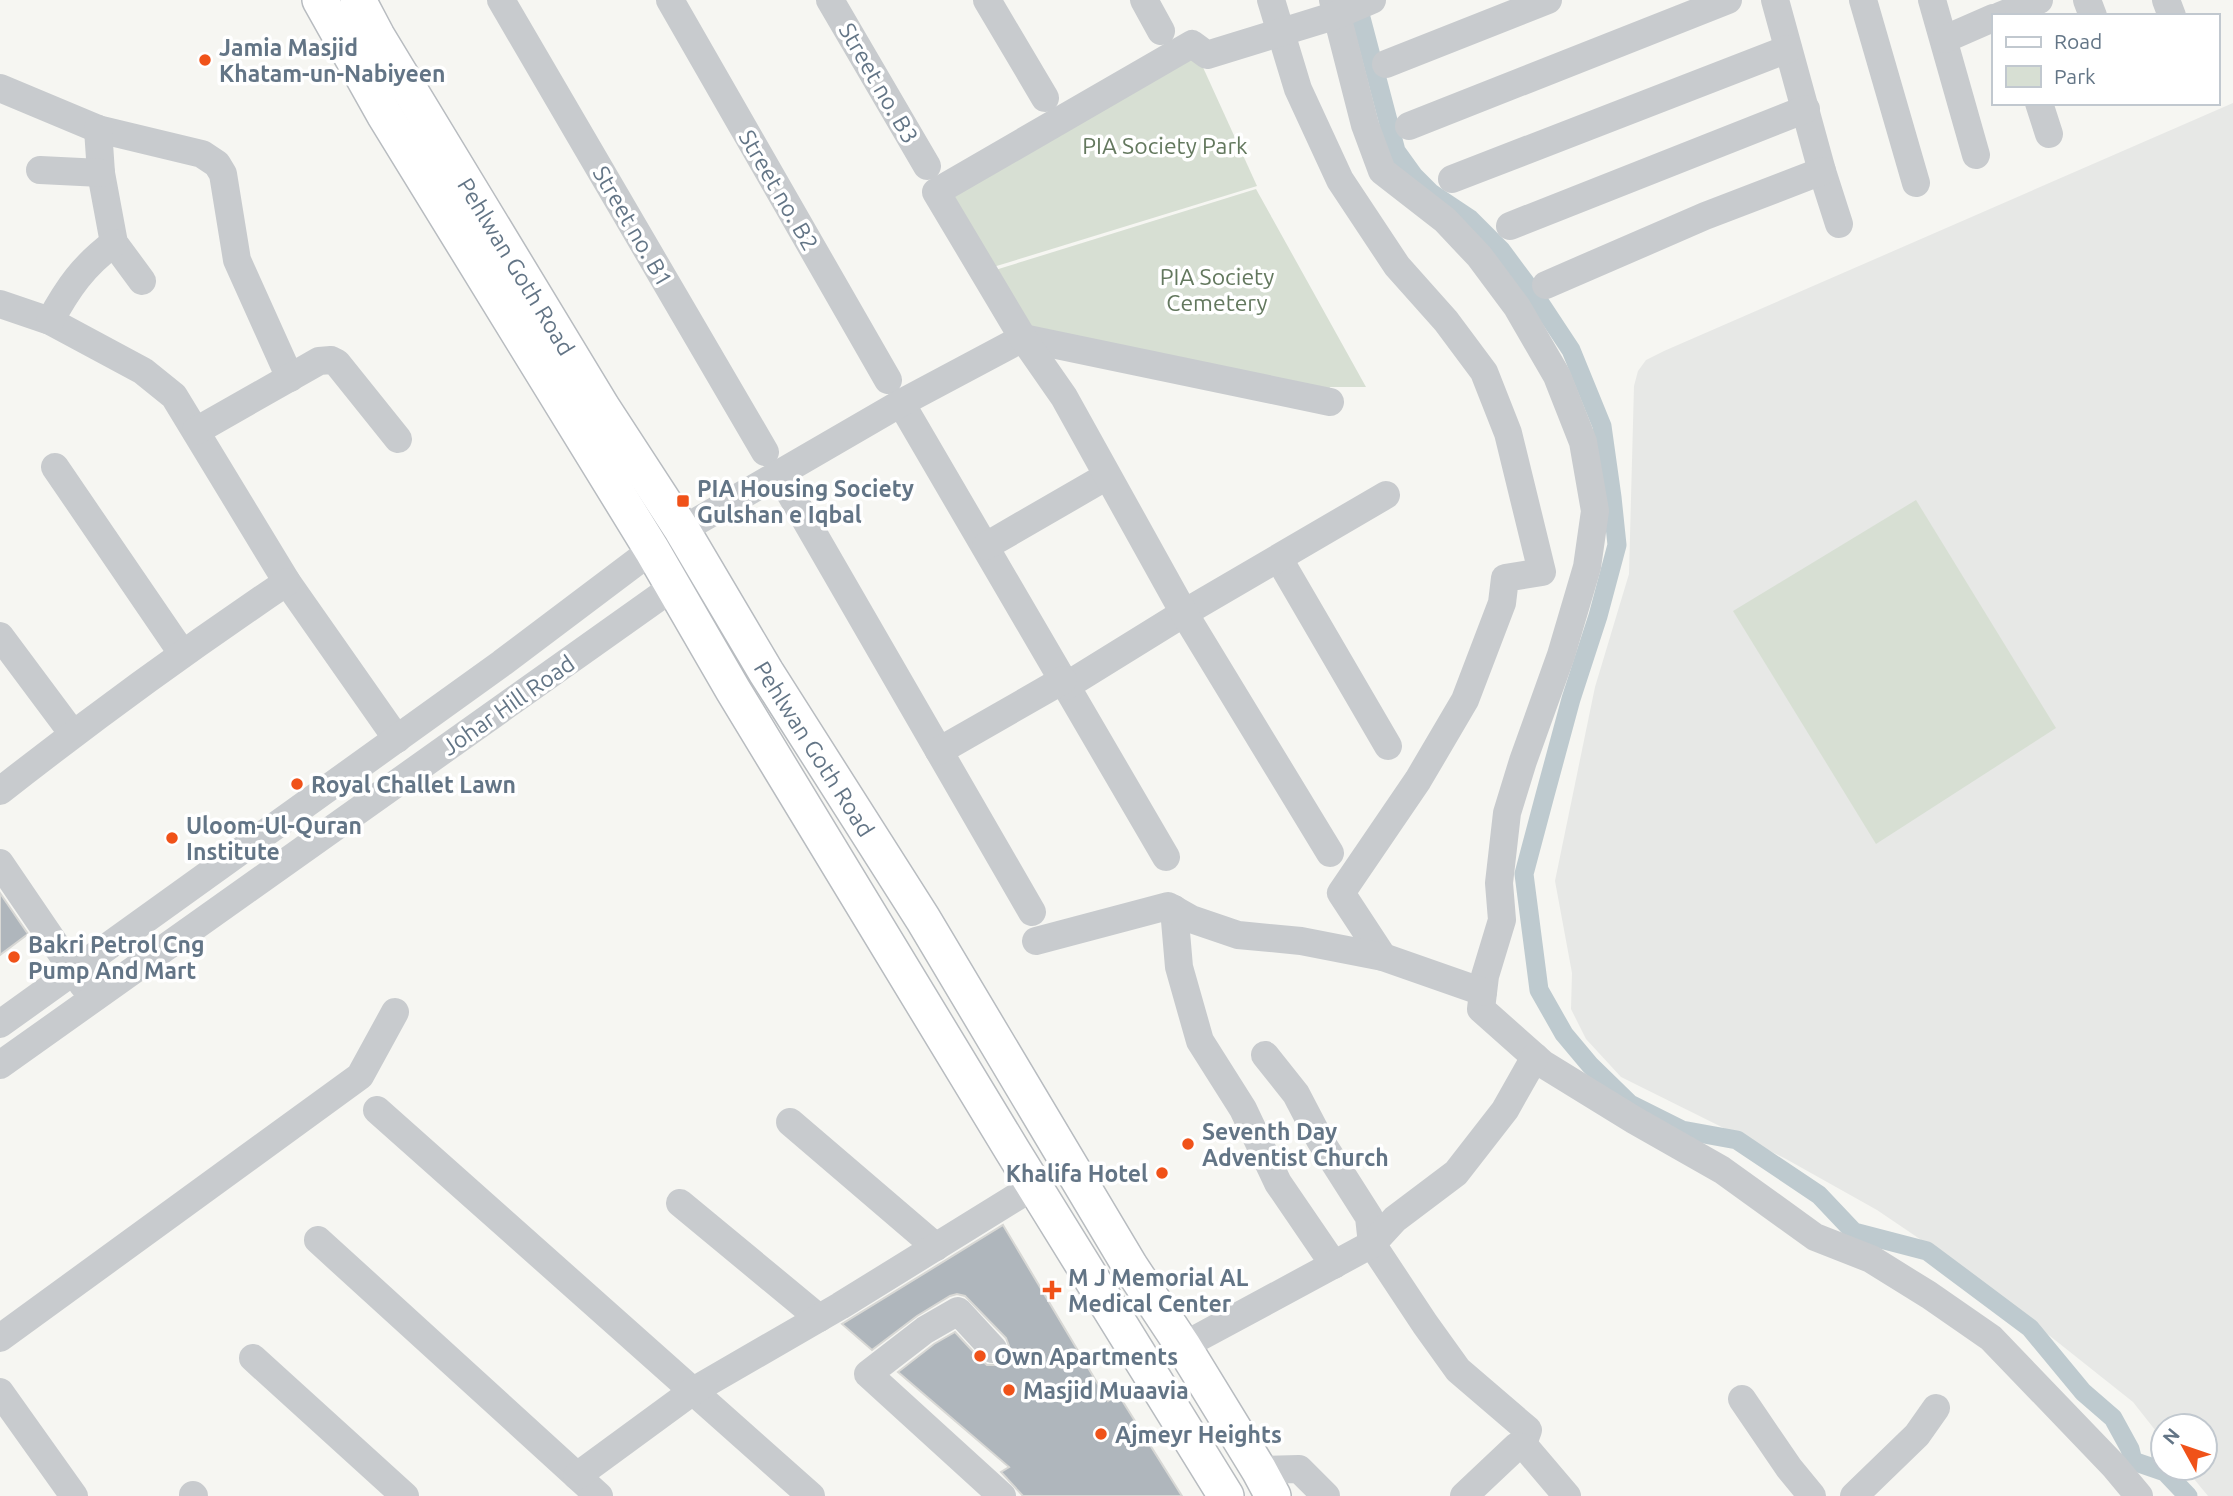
<svg xmlns="http://www.w3.org/2000/svg" width="2233" height="1496" font-family="Ubuntu,sans-serif">
  <style>
    .built { fill: #e7e8e6 }
    .green { fill: #d7dfd3 }
    .lines { fill: none; stroke-linecap: round; stroke-linejoin: round }
    .canal { stroke: #becacf; stroke-width: 19 }
    .building { fill: #afb6bc; stroke: #d8d8d5; stroke-width: 2 }
    .major-casing { stroke: #b8bcc0; stroke-width: 38 }
    .minor { stroke: #c8cbce; stroke-width: 28 }
    .major { stroke: #fff; stroke-width: 35 }
    .poi-dot { fill: #f05219; stroke: #fff; stroke-width: 2.5 }
    .labels { text-anchor: middle; dominant-baseline: central; stroke-width: 7; stroke-linejoin: round; paint-order: stroke }
    .poi-label { font-size: 23px; font-weight: bold; fill: #637586; stroke: #fff; text-anchor: start }
    .street-label { font-size: 23px; fill: #637586; stroke: #fff }
    .park-label { font-size: 23px; fill: #63785e; stroke: #fff }
  </style>
  <rect width="100%" height="100%" fill="#f6f6f2"/>
  <!-- built -->
  <path class="built" d="M2233 103V1496H2208L2185 1468H2205V1426H2163V1440L2133 1402 1973 1275 1877 1210 1786 1159 1621 1077 1586 1039 1571 1009 1572 973 1555 881 1595 687 1629 574 1634 386 1638 371 1646 360 1664 351Z"/>
  <!-- green -->
  <g class="green">
    <path d="M1196 52 1257 186 990 268 946 194Z"/>
    <path d="M1256 189 1366 387H1330L1327 395 1022 337 992 271Z"/>
    <path d="M1916 500 2056 728 1876 844 1733 611Z"/>
  </g>
  <g class="lines">
    <!-- canal -->
    <path class="canal" d="M1359 0 1360 14 1396 151 1414 176 1431 193 1470 219 1501 250 1536 297 1571 350 1602 426 1612 497 1617 545 1598 616 1571 699 1545 795 1524 874 1539 990 1564 1034 1590 1065 1630 1104 1682 1130 1737 1140 1819 1195 1854 1232 1927 1251 2030 1328 2083 1392 2113 1418 2130 1449 2133 1461 2165 1472 2188 1496"/>
  </g>
  <!-- building -->
  <g class="building">
    <path d="M0 893 28 934 0 955Z"/>
    <path d="M1003 1225 1108 1401 1118 1394 1182 1496H1023L1001 1472 1009 1467 898 1372 934 1344 955 1332 981 1360 987 1365H997L1005 1361 1009 1355V1346L1006 1338 965 1296 957 1294 950 1296 917 1316 872 1350 842 1324Z"/>
  </g>
  <g class="lines">
    <defs>
      <g id="major">
        <path d="M320 0 384 114 652 550 733 690 1012 1150 1226 1496"/>
        <path id="s1" d="M358 0 377 36 602 407 682 530 766 672 923 919 1130 1266 1183 1346 1259 1470 1273 1496"/>
      </g>
    </defs>
    <!-- major casing -->
    <use href="#major" class="major-casing"/>
    <!-- minor -->
    <g class="minor">
      <path d="M501 0 765 452"/>
      <path d="M670 0 888 380"/>
      <path d="M830 0 927 166"/>
      <path d="M987 0 1045 98"/>
      <path d="M1144 0 1161 31"/>
      <path d="M1271 0 1298 89 1340 180 1397 266 1446 321 1484 372 1508 433 1542 572 1505 578 1502 603 1465 700 1418 780 1341 893 1383 957"/>
      <path d="M1333 0 1365 125 1382 171 1445 220 1479 256 1517 307 1557 376 1583 442 1595 511 1587 567 1561 655 1523 761 1507 813 1499 883 1502 920 1485 976 1481 1009 1543 1064 1634 1120 1722 1170 1815 1237 1871 1259 1929 1295 1991 1338 2114 1466 2139 1496"/>
      <path d="M1775 0 1822 171 1839 224"/>
      <path d="M1863 0 1916 183"/>
      <path d="M1932 0 1976 155"/>
      <path d="M2087 0 2093 16"/>
      <path d="M2166 0 2172 16"/>
      <path d="M2000 16 2039 0"/>
      <path d="M1945 39 1993 18"/>
      <path d="M1386 64 1548 0"/>
      <path d="M0 88 98 129 202 154 217 164 223 174 237 260 290 378"/>
      <path d="M2039 103 2049 134"/>
      <path d="M1409 126 1728 0"/>
      <path d="M98 129 101 173 114 243 142 281"/>
      <path d="M40 170 101 173"/>
      <path d="M1452 179 1788 49"/>
      <path d="M1510 226 1806 109"/>
      <path d="M1546 285 1705 216 1822 171"/>
      <path d="M0 304 50 321 143 371 174 396 287 582 397 739"/>
      <path d="M50 321C68 288 83 266 114 243"/>
      <path d="M1023 338 1330 402"/>
      <path d="M901 403 1166 857"/>
      <path d="M196 431 319 361 331 360 337 363 398 439"/>
      <path d="M55 467 182 653"/>
      <path d="M779 474 1032 912"/>
      <path d="M682 530 901 403 1023 338"/>
      <path d="M986 546 1107 476"/>
      <path d="M1279 559 1388 746"/>
      <path d="M0 636 73 734"/>
      <path d="M1066 686 1184 613 1386 495"/>
      <path d="M939 751 1063 680"/>
      <path d="M0 791C93 718 189 648 287 582"/>
      <path d="M1330 853 1184 613 1064 397 1023 338 936 192 1192 44 1207 55 1337 15 1372 0"/>
      <path d="M0 863 83 985"/>
      <path d="M1174 909 1179 967 1200 1041 1243 1109 1278 1183 1334 1265"/>
      <path d="M1036 941 1168 906 1191 919 1238 935 1301 941 1383 957 1483 992"/>
      <path d="M0 1024 502 663 652 550"/>
      <path d="M1265 1055 1296 1094 1320 1140 1369 1217 1372 1244 1425 1324 1458 1370 1528 1430 1522 1446"/>
      <path d="M0 1065 673 587"/>
      <path d="M377 1110 811 1496"/>
      <path d="M790 1122 936 1247"/>
      <path d="M680 1203 819 1318"/>
      <path d="M318 1240 599 1496"/>
      <path d="M0 1338 360 1076 395 1012"/>
      <path d="M1183 1346 1372 1244 1395 1219 1456 1173 1505 1110 1535 1057"/>
      <path d="M993 1349 958 1311 925 1330 868 1374 1002 1496"/>
      <path d="M253 1358 405 1496"/>
      <path d="M0 1392 74 1496"/>
      <path d="M1742 1399 1789 1468 1812 1496"/>
      <path d="M1259 1470 1299 1469 1326 1496"/>
      <path d="M577 1476 693 1391 840 1306 1034 1186"/>
      <path d="M193 1495 194 1496"/>
      <path d="M1464 1496 1517 1446 1527 1449 1567 1496"/>
      <path d="M1854 1496 1917 1435 1936 1408"/>
    </g>
    <!-- major -->
    <use href="#major" class="major"/>
  </g>
  <!-- markers -->
  <g class="poi-dot">
    <circle cx="205" cy="60" r="7"/>
    <rect x="676" y="494" width="14" height="14" rx="3.5"/>
    <circle cx="297" cy="784" r="7"/>
    <circle cx="172" cy="838" r="7"/>
    <circle cx="14" cy="957" r="7"/>
    <circle cx="1188" cy="1144" r="7"/>
    <circle cx="1162" cy="1173" r="7"/>
    <path d="M1048.5 1279.5h7v7h7v7h-7v7h-7v-7h-7v-7h7z"/>
    <circle cx="980" cy="1356" r="7"/>
    <circle cx="1009" cy="1390" r="7"/>
    <circle cx="1101" cy="1434" r="7"/>
  </g>
  <g class="labels">
    <!-- poi labels -->
    <g class="poi-label">
      <text x="219" y="47">Jamia Masjid<tspan x="219" dy="26">Khatam-un-Nabiyeen</tspan></text>
      <text x="697" y="488">PIA Housing Society<tspan x="697" dy="26">Gulshan e Iqbal</tspan></text>
      <text x="311" y="784">Royal Challet Lawn</text>
      <text x="186" y="825">Uloom-Ul-Quran<tspan x="186" dy="26">Institute</tspan></text>
      <text x="28" y="944">Bakri Petrol Cng<tspan x="28" dy="26">Pump And Mart</tspan></text>
      <text x="1202" y="1131">Seventh Day<tspan x="1202" dy="26">Adventist Church</tspan></text>
      <text x="1148" y="1173" text-anchor="end">Khalifa Hotel</text>
      <text x="1068" y="1277">M J Memorial AL<tspan x="1068" dy="26">Medical Center</tspan></text>
      <text x="994" y="1356">Own Apartments</text>
      <text x="1023" y="1390">Masjid Muaavia</text>
      <text x="1115" y="1434">Ajmeyr Heights</text>
    </g>
    <!-- street labels -->
    <g class="street-label">
      <text transform="translate(879 83) rotate(60)">Street no. B3</text>
      <text transform="translate(779 190) rotate(60)">Street no. B2</text>
      <text transform="translate(633 226) rotate(60)">Street no. B1</text>
      <text stroke="none"><textPath href="#s1" startOffset="310">Pehlwan Goth Road</textPath></text>
      <text transform="translate(508 705) rotate(-35)">Johar Hill Road</text>
      <text stroke="none"><textPath href="#s1" startOffset="877">Pehlwan Goth Road</textPath></text>
    </g>
    <!-- park labels -->
    <g class="park-label">
      <text x="1165" y="145">PIA Society Park</text>
      <text x="1217" y="276">PIA Society<tspan x="1217" dy="26">Cemetery</tspan></text>
    </g>
  </g>
  <!-- legend -->
  <rect x="1992" y="14" width="228" height="91" fill="#ffffff" stroke="#c1c8cf" stroke-width="2"/>
  <rect x="2006" y="37" width="35" height="10" fill="#ffffff" stroke="#c1c8cf" stroke-width="2"/>
  <text x="2054" y="49" font-size="21" fill="#637586">Road</text>
  <rect x="2006" y="66" width="35" height="21" fill="#d7dfd3" stroke="#c1c8cf" stroke-width="2"/>
  <text x="2054" y="84" font-size="21" fill="#637586">Park</text>
  <!-- north arrow -->
  <g transform="translate(2184 1447) rotate(310)"><circle r="33" fill="#ffffff" stroke="#c1c8cf" stroke-width="2"/>
  <path d="M0-5L12 26L0 18L-12 26Z" fill="#f05219"/>
  <text y="-10" font-size="19" font-weight="bold" text-anchor="middle" fill="#637586">N</text>
  </g>
</svg>
